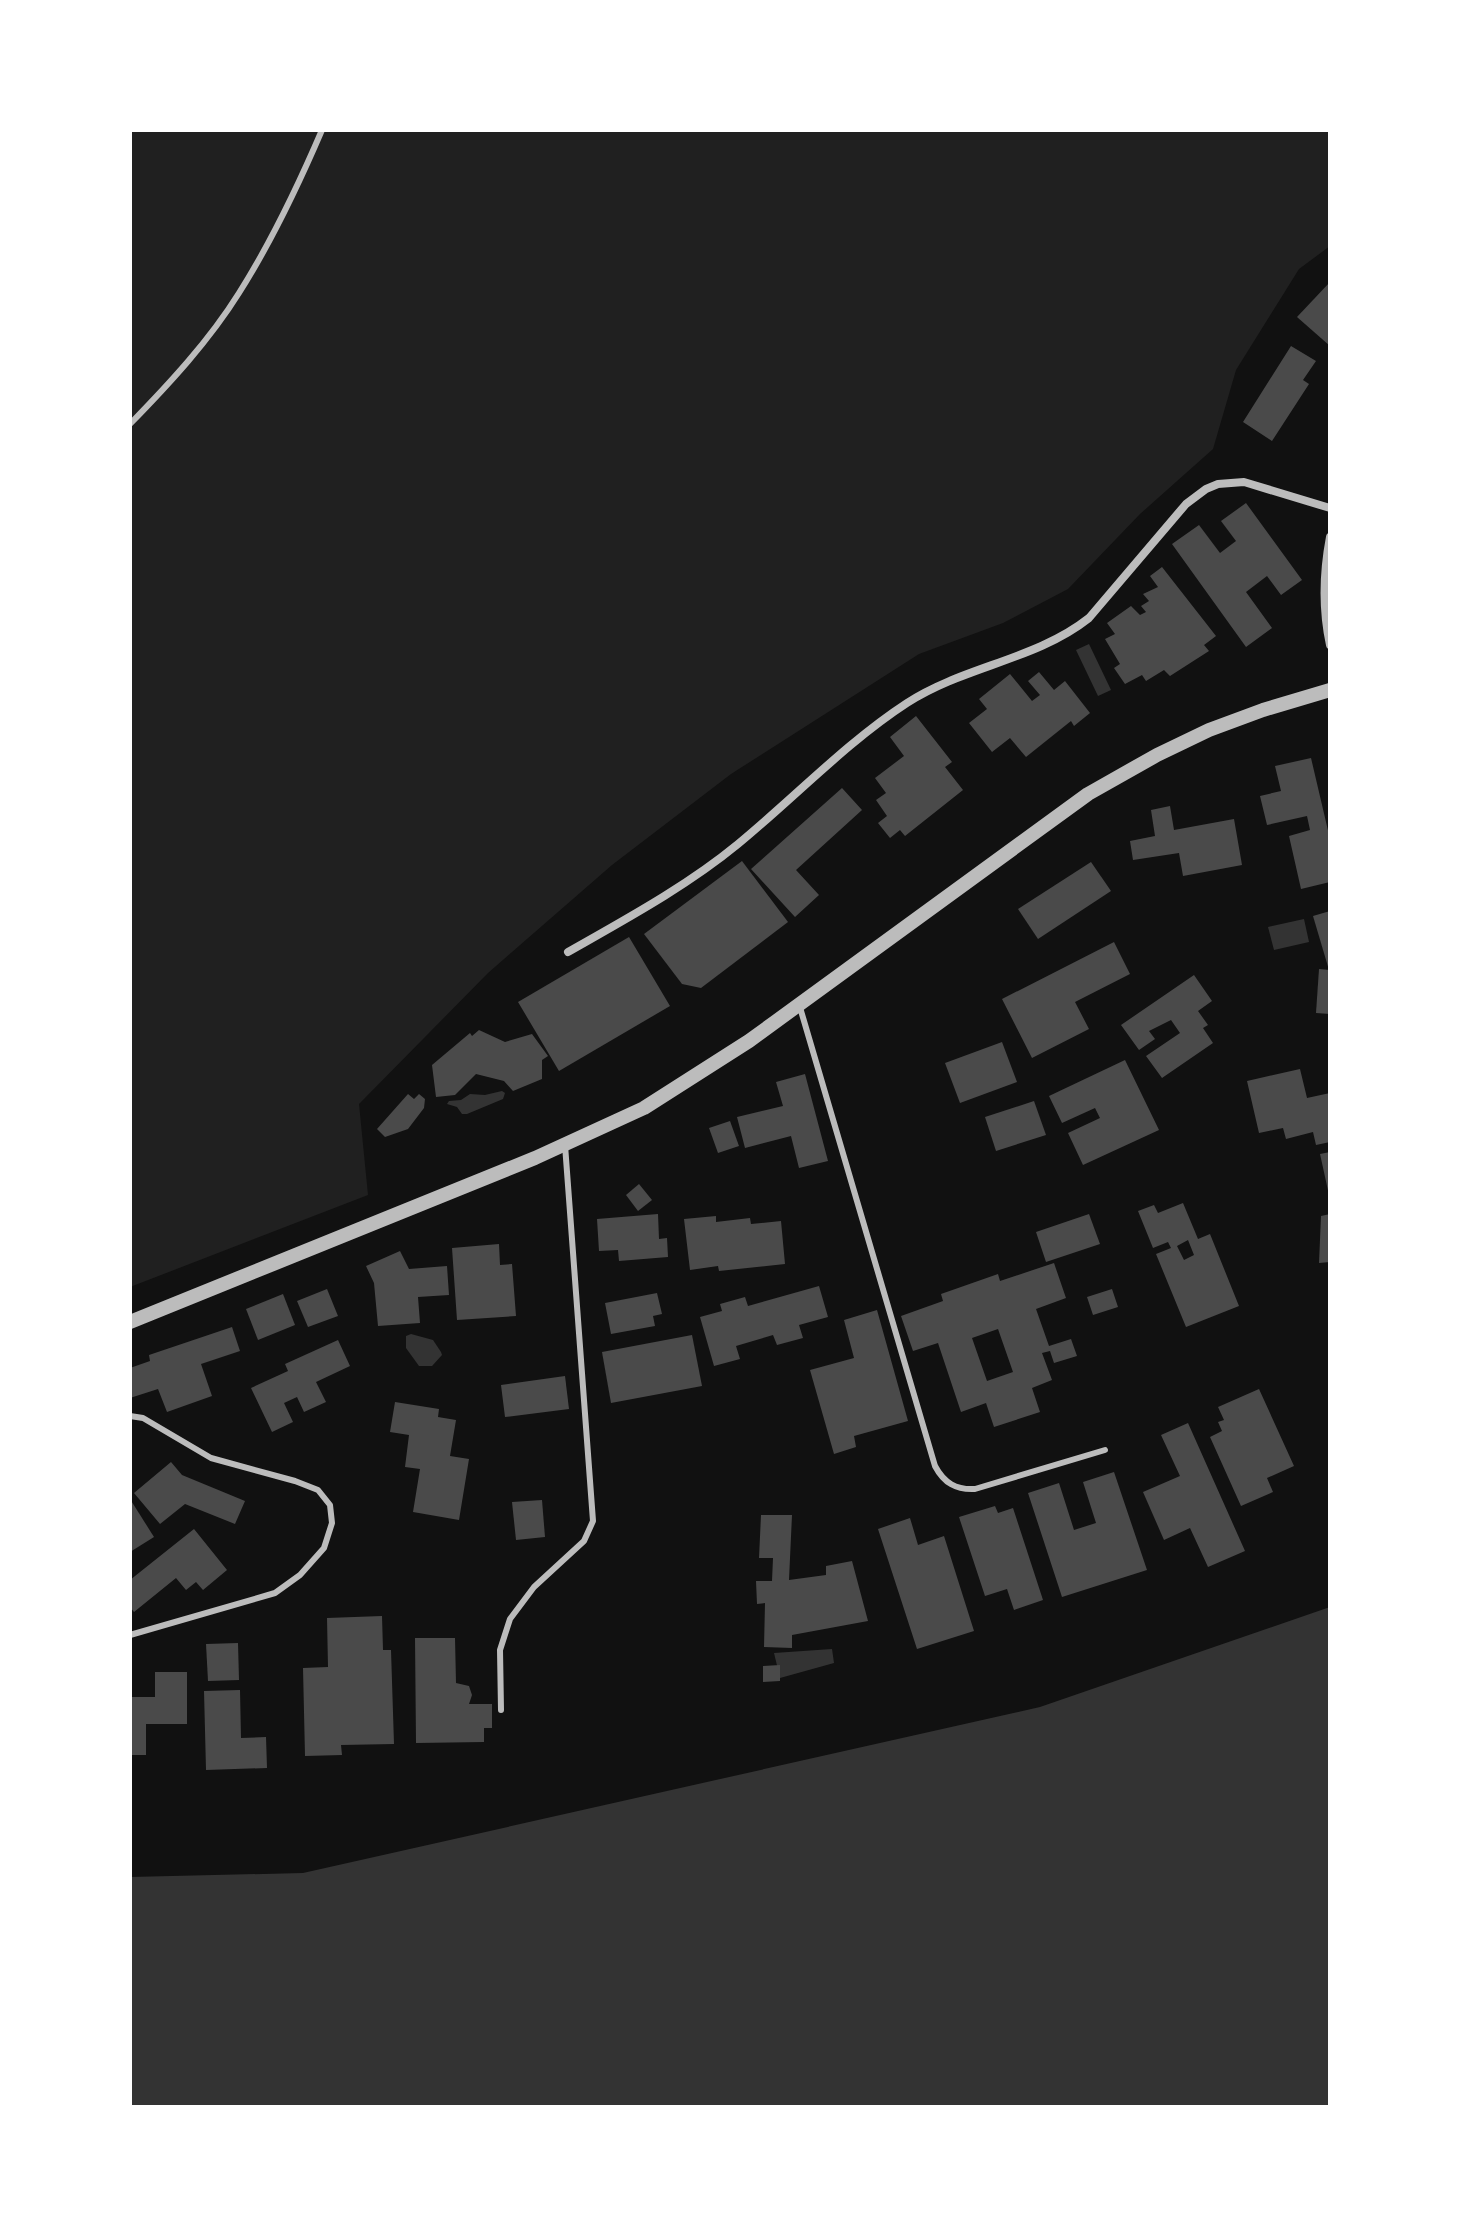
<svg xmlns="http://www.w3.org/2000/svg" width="1460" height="2237" font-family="'Noto Sans',sans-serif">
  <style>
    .green { fill: #202020 }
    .water { fill: #333 }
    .building { fill: #4a4a4a; fill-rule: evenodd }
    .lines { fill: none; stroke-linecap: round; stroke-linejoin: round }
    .service { stroke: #bcbcbc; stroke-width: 6 }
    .minor { stroke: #bcbcbc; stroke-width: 8 }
    .tertiary { stroke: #bcbcbc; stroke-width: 14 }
  </style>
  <rect width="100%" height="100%" fill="#111"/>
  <!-- green -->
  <path class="green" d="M130 130H1330V246L1299 269 1236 370 1213 449 1140 514 1068 589 1003 623 919 654 731 774 612 865 488 973 359 1104 368 1195 130 1287Z"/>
  <!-- water -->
  <g class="water">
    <path d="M1089 644 1111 690 1098 696 1076 650Z"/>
    <path d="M1304 919 1309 942 1274 950 1268 927Z"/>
    <path d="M502 1091 505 1093 503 1099 467 1114H462L457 1107 447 1104 449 1101 461 1100 470 1094 485 1095Z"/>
    <path d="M411 1334 433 1340 441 1352 442 1355 432 1366H419L406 1348V1336Z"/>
    <path d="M1330 1607V2107H130V1877L303 1873 1040 1707Z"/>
    <path d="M832 1649 834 1663 780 1678 774 1653Z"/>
  </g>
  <!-- building -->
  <g class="building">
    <path d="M1330 282V346L1297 317Z"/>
    <path d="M1291 346 1316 361 1303 380 1309 384 1272 441 1243 422Z"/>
    <path d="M1246 503 1302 580 1281 595 1267 576 1246 592 1272 628 1246 647 1172 544 1199 525 1220 553 1236 541 1221 521Z"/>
    <path d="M1162 567 1216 636 1204 645 1209 651 1170 676 1164 670 1146 681 1142 675 1125 684 1114 668 1120 664 1105 639 1115 634 1107 623 1131 606 1140 615 1146 612 1141 606 1149 601 1143 594 1158 587 1150 576Z"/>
    <path d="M1039 672 1054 690 1065 681 1090 713 1074 726 1071 721 1026 757 1010 738 992 752 969 723 987 709 979 699 1010 674 1032 701 1040 695 1028 681Z"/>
    <path d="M916 716 952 762 945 767 963 790 905 836 900 830 890 838 878 823 887 816 876 800 886 793 875 778 904 756 890 737Z"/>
    <path d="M1311 758 1330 839V882L1301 889 1289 836 1310 830 1307 816 1267 825 1260 796 1281 791 1275 766Z"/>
    <path d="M842 788 862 810 796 870 819 895 795 917 751 869Z"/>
    <path d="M1170 806 1174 830 1234 819 1242 865 1183 876 1179 853 1133 860 1130 841 1155 836 1151 810Z"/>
    <path d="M742 861 788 922 701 988 682 984 644 934Z"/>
    <path d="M1091 862 1111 891 1038 939 1018 909Z"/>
    <path d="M1330 911V970H1329L1313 916Z"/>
    <path d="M629 937 670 1006 559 1071 518 1002Z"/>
    <path d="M1114 942 1130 974 1075 1002 1089 1029 1032 1058 1002 999Z"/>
    <path d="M1319 969 1330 970V1014L1316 1013Z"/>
    <path d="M1194 975 1212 1001 1198 1011 1208 1025 1203 1028 1213 1043 1162 1078 1146 1056 1180 1033 1171 1020 1149 1031 1155 1039 1139 1050 1121 1025Z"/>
    <path d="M479 1030 505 1042 532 1034 548 1056 542 1060V1079L513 1091 504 1081 476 1074 455 1095 436 1097 432 1065 470 1033 472 1036Z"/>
    <path d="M1002 1042 1017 1082 960 1103 945 1063Z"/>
    <path d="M1125 1060 1159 1130 1083 1165 1068 1133 1100 1118 1095 1108 1062 1123 1049 1096Z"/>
    <path d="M1300 1069 1307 1098 1330 1093V1142L1316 1145 1313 1132 1286 1139 1283 1128 1259 1133 1247 1081Z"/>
    <path d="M805 1074 828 1161 799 1168 791 1136 745 1148 737 1117 783 1106 776 1082Z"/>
    <path d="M408 1094 414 1099 419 1094 425 1099 424 1108 408 1129 385 1137 377 1129Z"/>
    <path d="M1034 1101 1046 1135 996 1151 985 1117Z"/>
    <path d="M730 1121 739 1146 718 1153 709 1128Z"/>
    <path d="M1330 1152V1195H1329L1320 1154Z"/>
    <path d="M639 1184 652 1200 638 1211 626 1195Z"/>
    <path d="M1183 1203 1198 1239 1210 1234 1239 1306 1186 1327 1156 1254 1171 1248 1168 1242 1153 1248 1138 1211 1154 1205 1158 1213ZM1188 1240 1194 1255 1184 1260 1177 1246Z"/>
    <path d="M658 1214 659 1239 667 1238 668 1257 619 1261 618 1250 599 1251 597 1219Z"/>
    <path d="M1089 1214 1100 1244 1046 1262 1036 1232Z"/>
    <path d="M1330 1214V1262L1319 1263 1321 1216Z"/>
    <path d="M716 1216V1222L750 1218 751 1224 781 1221 785 1264 719 1271 718 1266 690 1270 684 1219Z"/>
    <path d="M499 1244 500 1265 512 1264 516 1316 457 1320 452 1248Z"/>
    <path d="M400 1251 409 1269 447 1266 449 1295 418 1297 420 1323 378 1326 374 1283 366 1266Z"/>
    <path d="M1054 1263 1066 1298 1036 1309 1049 1346 1071 1339 1077 1356 1054 1363 1050 1351 1042 1353 1052 1380 1032 1388 1040 1412 994 1427 986 1403 961 1412 938 1343 913 1351 901 1316 943 1301 941 1294 998 1274 1000 1281ZM998 1329 1013 1372 987 1381 972 1338Z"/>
    <path d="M819 1286 828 1317 799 1325 803 1338 777 1345 773 1335 736 1346 740 1359 714 1366 700 1317 722 1311 720 1304 745 1297 748 1306Z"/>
    <path d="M327 1289 338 1316 308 1327 297 1301Z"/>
    <path d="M1112 1289 1118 1307 1093 1315 1087 1297Z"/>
    <path d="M657 1293 662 1314 653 1316 655 1326 611 1334 605 1303Z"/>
    <path d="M283 1294 295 1325 258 1340 246 1309Z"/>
    <path d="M877 1310 908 1421 854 1436 856 1447 834 1454 810 1370 854 1358 844 1320Z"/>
    <path d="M232 1327 240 1351 201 1364 212 1396 167 1412 158 1389 130 1398V1368L150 1361 149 1355Z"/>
    <path d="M692 1335 702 1386 611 1403 602 1352Z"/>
    <path d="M338 1340 350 1366 316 1382 326 1402 304 1412 297 1397 284 1403 293 1422 272 1432 251 1388 288 1371 285 1364Z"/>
    <path d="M565 1376 569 1409 505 1417 501 1385Z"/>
    <path d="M1259 1389 1294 1466 1267 1478 1273 1492 1241 1506 1210 1437 1222 1431 1218 1422 1224 1420 1218 1407Z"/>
    <path d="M395 1402 439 1409 438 1417 456 1420 450 1456 469 1459 459 1520 413 1512 420 1469 405 1467 409 1435 390 1432Z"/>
    <path d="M1188 1423 1245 1551 1208 1567 1190 1528 1164 1540 1143 1492 1180 1476 1161 1435Z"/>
    <path d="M171 1462 182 1475 245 1501 235 1524 185 1504 160 1524 134 1493Z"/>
    <path d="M1114 1472 1147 1570 1062 1597 1028 1493 1059 1483 1074 1530 1096 1523 1083 1482Z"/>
    <path d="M130 1499 154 1537 130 1552Z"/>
    <path d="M542 1500 545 1537 516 1540 512 1502Z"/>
    <path d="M995 1506 998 1513 1013 1508 1043 1600 1014 1610 1007 1589 985 1596 959 1517Z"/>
    <path d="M761 1515H792L789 1580 826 1575V1566L852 1561 868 1621 792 1635V1648L764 1647 765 1603 757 1604 756 1581H772L773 1558H759Z"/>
    <path d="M910 1518 918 1545 944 1536 974 1631 917 1649 878 1529Z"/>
    <path d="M194 1529 227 1570 203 1590 196 1582 186 1590 176 1578 134 1612 130 1607V1580Z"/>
    <path d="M382 1616 383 1650H391L394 1744 341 1745 342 1755 305 1756 303 1668 328 1667 327 1618Z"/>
    <path d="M415 1638H455L456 1683 469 1686 472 1695 469 1704H492V1728H484V1742L416 1743Z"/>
    <path d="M238 1643 239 1680 208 1681 206 1644Z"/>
    <path d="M780 1665V1681L763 1682V1666Z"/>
    <path d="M155 1672H187V1724H146V1755H130V1697H155Z"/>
    <path d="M240 1690 241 1738 266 1737 267 1768 206 1770 204 1691Z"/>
  </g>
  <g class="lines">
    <!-- service -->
    <g class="service">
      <path d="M130 424C169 384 209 341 239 293 272 241 298 186 322 130"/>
      <path d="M799 1004 935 1466C944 1483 956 1490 975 1489L1105 1450"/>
      <path d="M130 1416 143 1418 211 1458 295 1481 318 1490 330 1505 332 1523 324 1548 300 1575 275 1593 130 1635"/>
      <path d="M501 1710 500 1650 510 1619 534 1587 584 1541 593 1521 565 1145"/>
    </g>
    <!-- minor -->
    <g class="minor">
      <path d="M1330 537C1323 574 1322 608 1330 645"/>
      <path d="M568 952C626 919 687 886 738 844 794 798 847 742 907 703 964 666 1036 660 1089 618L1186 504 1206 489 1218 484 1244 482 1330 508"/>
    </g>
    <!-- tertiary -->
    <path class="tertiary" d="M130 1322 535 1158 644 1108 749 1041 1088 794 1157 755 1209 730 1263 710 1330 690"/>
  </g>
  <!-- border -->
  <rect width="1460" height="2237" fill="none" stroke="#ffffff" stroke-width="264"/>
</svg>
